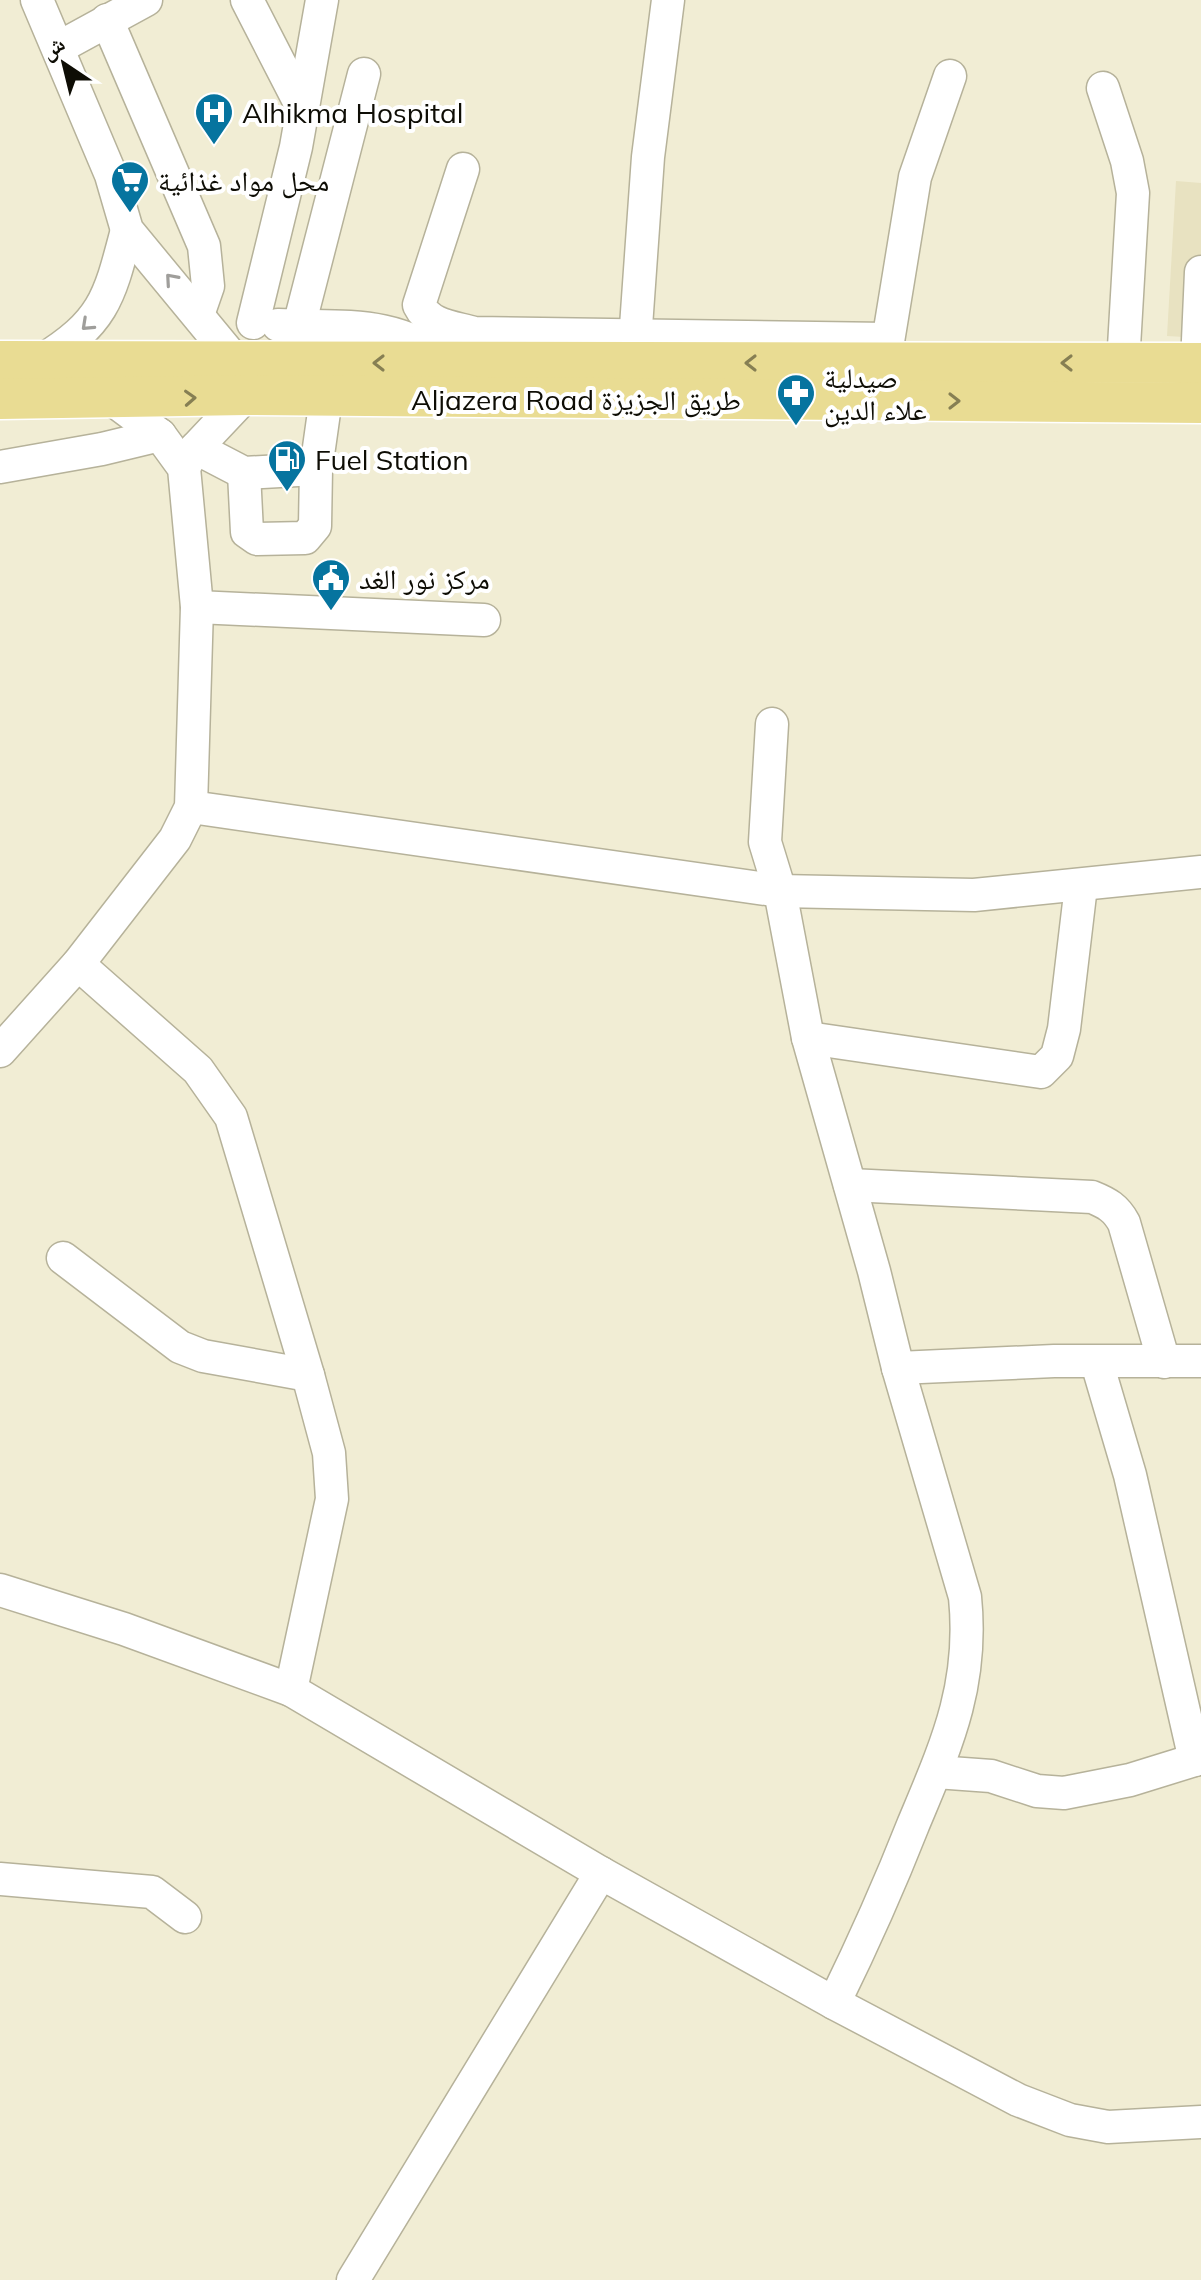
<svg xmlns="http://www.w3.org/2000/svg" width="1201" height="2280" font-family="Mulish,'Noto Naskh Arabic',sans-serif">
  <style>
    .built { fill: #e8e2c1 }
    .lines { fill: none; stroke-linecap: round; stroke-linejoin: round }
    .minor-casing { stroke: #b6b29a; stroke-width: 35 }
    .major-casing { stroke: #fff; stroke-width: 43 }
    .minor { stroke: #fff; stroke-width: 32 }
    .major { stroke: #e9dc93; stroke-width: 40 }
    .oneway { stroke: #9f9e9b }
    .oneway2 { stroke: #867f53 }
    .labels { text-anchor: middle; dominant-baseline: central; stroke-width: 8; stroke-linejoin: round; paint-order: stroke }
    .poi-label { font-size: 28px; fill: #0e0d05; stroke: #fff; text-anchor: start }
    .street-label { font-size: 28px; fill: #0e0d05; stroke: #fff }
  </style>
  <rect width="100%" height="100%" fill="#f1edd4"/>
  <!-- built -->
  <path class="built" d="M1176 181 1201 183V338L1167 336Z"/>
  <g class="lines">
    <defs>
      <g id="minor">
        <path d="M37 0 111 175 127 230 236 362"/>
        <path d="M247 0 303 109"/>
        <path d="M107 20 204 246 208 286 199 312"/>
        <path d="M58 48 146 0"/>
        <path d="M1103 88 1127 161 1133 193 1123 364"/>
        <path d="M463 169 419 305C429 326 454 327 474 333L888 339"/>
        <path d="M253 323 296 147 322 0"/>
        <path d="M278 325C352 328 390 320 454 363"/>
        <path d="M299 326 364 74"/>
        <path d="M634 355 648 157 668 0"/>
        <path d="M885 360 915 177 950 76"/>
        <path d="M41 361C104 322 109 299 127 230"/>
        <path d="M1197 363 1201 272"/>
        <path d="M196 448 244 473 316 469"/>
        <path d="M185 465 196 448 246 395"/>
        <path d="M0 467 102 449 160 435"/>
        <path d="M244 473 247 532 257 539 305 538 315 526 316 469 326 398"/>
        <path d="M197 607 484 620"/>
        <path d="M772 724 765 842 780 891 808 1038 874 1271 898 1368 965 1597C974 1686 946 1746 913 1825 889 1886 863 1944 834 2003"/>
        <path d="M191 807 780 891 974 895 1201 872"/>
        <path d="M78 964 198 1070 231 1117 308 1375 329 1453 332 1499 291 1690"/>
        <path d="M808 1038 1041 1072 1057 1056 1064 1029 1081 886"/>
        <path d="M0 1051 78 964 175 839 191 807 197 607 184 468 160 435 113 400"/>
        <path d="M850 1185 1092 1197C1107 1203 1116 1208 1124 1223L1164 1362"/>
        <path d="M63 1258 180 1347 203 1356 308 1375"/>
        <path d="M1097 1363 1130 1475 1195 1760"/>
        <path d="M898 1368 1054 1361H1201"/>
        <path d="M0 1590 124 1629 291 1690 601 1873 834 2003 1018 2100 1070 2120 1108 2127 1201 2122"/>
        <path d="M936 1772 991 1776 1037 1791 1064 1793 1130 1780 1201 1758"/>
        <path d="M0 1879 152 1892 185 1917"/>
        <path d="M353 2280 601 1873"/>
      </g>
      <g id="major">
        <path d="M0 361 1201 363"/>
        <path d="M0 399 246 395 1201 403"/>
      </g>
    </defs>
    <!-- minor casing -->
    <use href="#minor" class="minor-casing"/>
    <!-- major casing -->
    <use href="#major" class="major-casing"/>
    <!-- minor -->
    <use href="#minor" class="minor"/>
    <!-- major -->
    <use href="#major" class="major"/>
  </g>
  <!-- one-way arrows -->
  <defs><path id="oneway-chevron" d="M-2-3.5L2.5 0L-2 3.5" fill="none" stroke-width="1.6" stroke-linecap="round" stroke-linejoin="round" transform="scale(2)"/></defs>
  <g class="oneway">
    <use href="#oneway-chevron" transform="translate(171 279) rotate(-131)"/>
    <use href="#oneway-chevron" transform="translate(87 325) rotate(137)"/>
  </g>
  <g class="oneway2">
    <use href="#oneway-chevron" transform="translate(379 363) rotate(-180)"/>
    <use href="#oneway-chevron" transform="translate(751 363) rotate(-180)"/>
    <use href="#oneway-chevron" transform="translate(1067 363) rotate(-180)"/>
    <use href="#oneway-chevron" transform="translate(190 398) rotate(-3)"/>
    <use href="#oneway-chevron" transform="translate(954 401)"/>
  </g>
  <!-- icons -->
  <defs>
    <symbol id="hospital-pin" viewBox="-11 -11 22 30"><path d="M0 17L-7.5 6A9.5 9.5 0 1 1 7.5 6Z" fill="#06749f" stroke="#fff"/><path d="M-5-5h3v3.5h4V-5h3V5h-3V1.5h-4V5h-3Z" fill="#fff"/></symbol>
    <symbol id="supermarket-pin" viewBox="-11 -11 22 30"><path d="M0 17L-7.5 6A9.5 9.5 0 1 1 7.5 6Z" fill="#06749f" stroke="#fff"/><path d="M-6-5.5h2.5l.6 2H6L4.5 2H-2.5L-4.4-4H-6ZM-1.5 3.2a1.3 1.3 0 1 0 .1 0ZM3 3.2a1.3 1.3 0 1 0 .1 0Z" fill="#fff"/></symbol>
    <symbol id="pharmacy-pin" viewBox="-11 -11 22 30"><path d="M0 17L-7.5 6A9.5 9.5 0 1 1 7.5 6Z" fill="#06749f" stroke="#fff"/><path d="M-2-6h4v4h4v4h-4v4h-4v-4h-4v-4h4Z" fill="#fff"/></symbol>
    <symbol id="fuel-pin" viewBox="-11 -11 22 30"><path d="M0 17L-7.5 6A9.5 9.5 0 1 1 7.5 6Z" fill="#06749f" stroke="#fff"/><path d="M-5.5-6h7V0h2V4h1.3V-2.5L3-4.5l.8-.8L6-3V5H2.5V1h-1V6h-7ZM-4.2-4.7v3.2H.2V-4.7Z" fill="#fff"/></symbol>
    <symbol id="civic-pin" viewBox="-11 -11 22 30"><path d="M0 17L-7.5 6A9.5 9.5 0 1 1 7.5 6Z" fill="#06749f" stroke="#fff"/><path d="M-.6-6.5H3V-4.5H.6V-3L4-1V1h2V6H-6V1h2V-1L-.6-3ZM-1.2 2.5V6h2.4V2.5Z" fill="#fff"/></symbol>
  </defs>
  <g fill-rule="evenodd">
    <use href="#hospital-pin" x="192" y="90" width="44" height="60"/>
    <use href="#supermarket-pin" x="108" y="158" width="44" height="60"/>
    <use href="#pharmacy-pin" x="774" y="371" width="44" height="60"/>
    <use href="#fuel-pin" x="265" y="437" width="44" height="60"/>
    <use href="#civic-pin" x="309" y="556" width="44" height="60"/>
  </g>
  <g class="labels">
    <!-- poi labels -->
    <g class="poi-label">
      <text x="242" y="112">Alhikma Hospital</text>
      <text x="158" y="180">محل مواد غذائية</text>
      <text x="824" y="377">صيدلية<tspan x="824" dy="32">علاء الدين</tspan></text>
      <text x="315" y="459">Fuel Station</text>
      <text x="359" y="578">مركز نور الغد</text>
    </g>
    <!-- street labels -->
    <g class="street-label">
      <text x="576" y="399">Aljazera Road طريق الجزيزة</text>
    </g>
  </g>
  <!-- north arrow -->
  <g transform="translate(64 64) rotate(325)" stroke="#ffffff" stroke-width="6" paint-order="stroke">
  <path d="M0-6L14 30L0 20L-14 30Z" fill="#0e0d05"/>
  <text y="-12" font-size="22" font-weight="bold" text-anchor="middle" fill="#0e0d05">ش</text>
  </g>
</svg>
